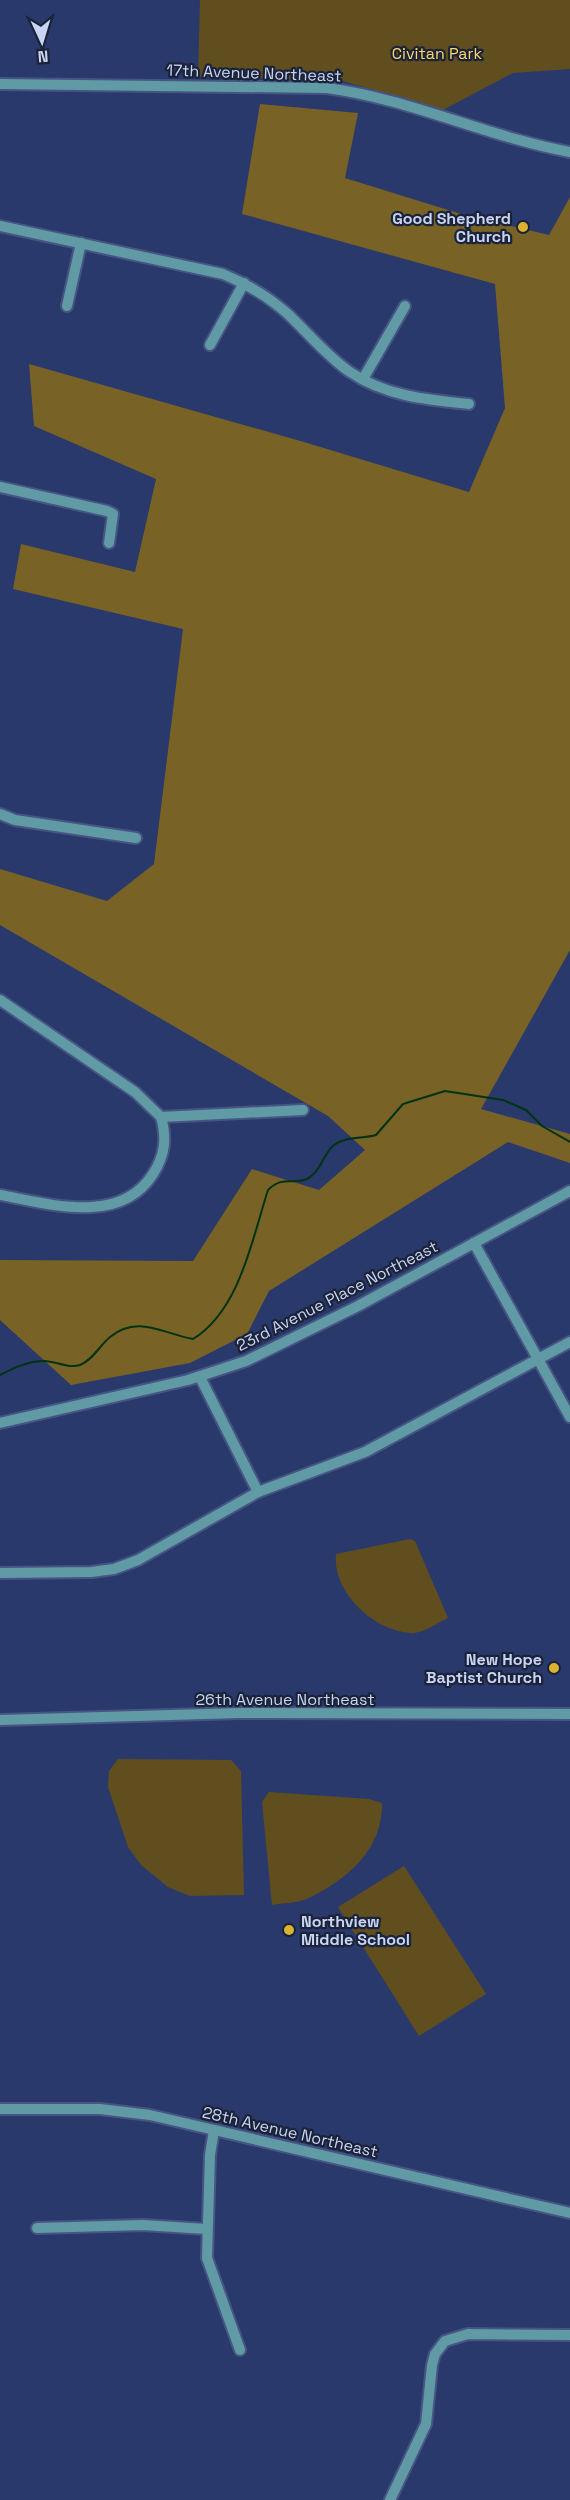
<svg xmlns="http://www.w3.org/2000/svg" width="570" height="2500" font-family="'Space Grotesk',sans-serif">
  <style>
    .green { fill: #604e1f }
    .forest { fill: #786225 }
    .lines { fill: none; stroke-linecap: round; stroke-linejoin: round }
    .stream { stroke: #003410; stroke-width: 2 }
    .minor-casing { stroke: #465583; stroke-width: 14 }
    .minor { stroke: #609aa4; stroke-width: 10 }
    .poi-dot { fill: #dcb233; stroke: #1b2339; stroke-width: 2 }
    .labels { text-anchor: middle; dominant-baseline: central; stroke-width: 4.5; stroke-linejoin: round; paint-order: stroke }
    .park-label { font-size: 16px; fill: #fed668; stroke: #1b2339 }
    .street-label { font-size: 16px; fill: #c8d4f3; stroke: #1b2339 }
    .poi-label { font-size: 16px; font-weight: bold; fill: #c8d4f3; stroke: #1b2339; text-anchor: end }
  </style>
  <rect width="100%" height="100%" fill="#2a396b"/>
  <!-- green -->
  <g class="green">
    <path d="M200 0H570V69L513 73 443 110 339 80 198 77Z"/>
    <path d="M410 1539 415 1541 448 1618C438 1623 424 1632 414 1633 376 1633 332 1593 336 1554Z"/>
    <path d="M118 1759 231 1760 241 1771 244 1895 190 1896 168 1887 141 1865 128 1847 108 1787 109 1771Z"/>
    <path d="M269 1792 369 1799 382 1803C383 1849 348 1879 309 1898 298 1903 283 1903 272 1905L262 1802Z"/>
    <path d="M404 1866 486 1994 419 2036 338 1907Z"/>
  </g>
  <!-- forest -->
  <path class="forest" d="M260 104 358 113 345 178 461 214 549 235 570 197V950L481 1109 570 1134V1163L508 1142 269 1291 247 1334 190 1363 71 1385 0 1320V1260L193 1261 252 1169 319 1190 365 1150 328 1116 0 925V869L107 901 154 864 183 629 13 589 21 544 135 572 156 479 34 426 29 364 304 442 469 492 505 408 495 284 242 214Z"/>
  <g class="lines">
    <!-- stream -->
    <path class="stream" d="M0 1375C14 1368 28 1361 44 1361 56 1361 68 1369 80 1365 93 1360 100 1345 110 1337 137 1314 164 1334 193 1339 240 1310 252 1239 268 1190 283 1175 292 1185 307 1179 320 1173 323 1154 334 1145 346 1136 362 1139 376 1135L403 1104 445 1091 503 1100 526 1110 542 1126 570 1142"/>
    <defs>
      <g id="minor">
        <path d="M0 84 327 88C410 99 488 137 570 152"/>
        <path d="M0 226 223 274C247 284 269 297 289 315 309 334 327 356 350 372 385 396 428 400 469 404"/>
        <path d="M67 306 81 243"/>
        <path d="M210 345 244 283"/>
        <path d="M363 379 405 306"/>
        <path d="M0 487 107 511 113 514 109 543"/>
        <path d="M0 814 15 820 136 838"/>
        <path d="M0 1000 135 1092 161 1117 303 1110"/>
        <path d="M0 1195C49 1204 120 1226 153 1174 165 1155 167 1139 161 1117"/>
        <path d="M474 1243 570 1417"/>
        <path d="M200 1377 258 1492"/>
        <path d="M0 1423 188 1380 246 1361 358 1306 570 1191"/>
        <path d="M0 1573 91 1572 114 1569 138 1560 258 1492 365 1452 570 1342"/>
        <path d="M0 1720 239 1713 570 1714"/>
        <path d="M0 2109H100L150 2115 570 2213"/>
        <path d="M214 2130 210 2155 207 2258 240 2350"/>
        <path d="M37 2228 143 2225 206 2229"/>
        <path d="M390 2500 426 2424 432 2365 435 2354 445 2341 468 2334 570 2335"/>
      </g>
    </defs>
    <!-- minor casing -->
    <use href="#minor" class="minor-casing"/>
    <!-- minor -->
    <use href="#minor" class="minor"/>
  </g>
  <!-- markers -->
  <g class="poi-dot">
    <circle cx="523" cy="227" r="6"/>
    <circle cx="554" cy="1668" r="6"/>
    <circle cx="289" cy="1930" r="6"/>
  </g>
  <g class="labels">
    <!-- park labels -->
    <g class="park-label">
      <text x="437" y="53">Civitan Park</text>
    </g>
    <!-- street labels -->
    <g class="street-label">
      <text transform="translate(254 73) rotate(2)">17th Avenue Northeast</text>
      <text transform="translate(337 1296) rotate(-27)">23rd Avenue Place Northeast</text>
      <text x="285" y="1699">26th Avenue Northeast</text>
      <text transform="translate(290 2132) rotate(13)">28th Avenue Northeast</text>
    </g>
    <!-- poi labels -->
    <g class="poi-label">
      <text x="511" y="218">Good Shepherd<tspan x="511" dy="18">Church</tspan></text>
      <text x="542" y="1659">New Hope<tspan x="542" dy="18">Baptist Church</tspan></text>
      <text x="301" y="1921" text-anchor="start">Northview<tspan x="301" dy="18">Middle School</tspan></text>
    </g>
  </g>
  <!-- north arrow -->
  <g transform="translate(42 42) rotate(176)" stroke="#1b2339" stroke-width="4.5" paint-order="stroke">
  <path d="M0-4.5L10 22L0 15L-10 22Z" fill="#c8d4f3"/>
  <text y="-9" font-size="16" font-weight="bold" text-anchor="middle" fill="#c8d4f3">N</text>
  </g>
</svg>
